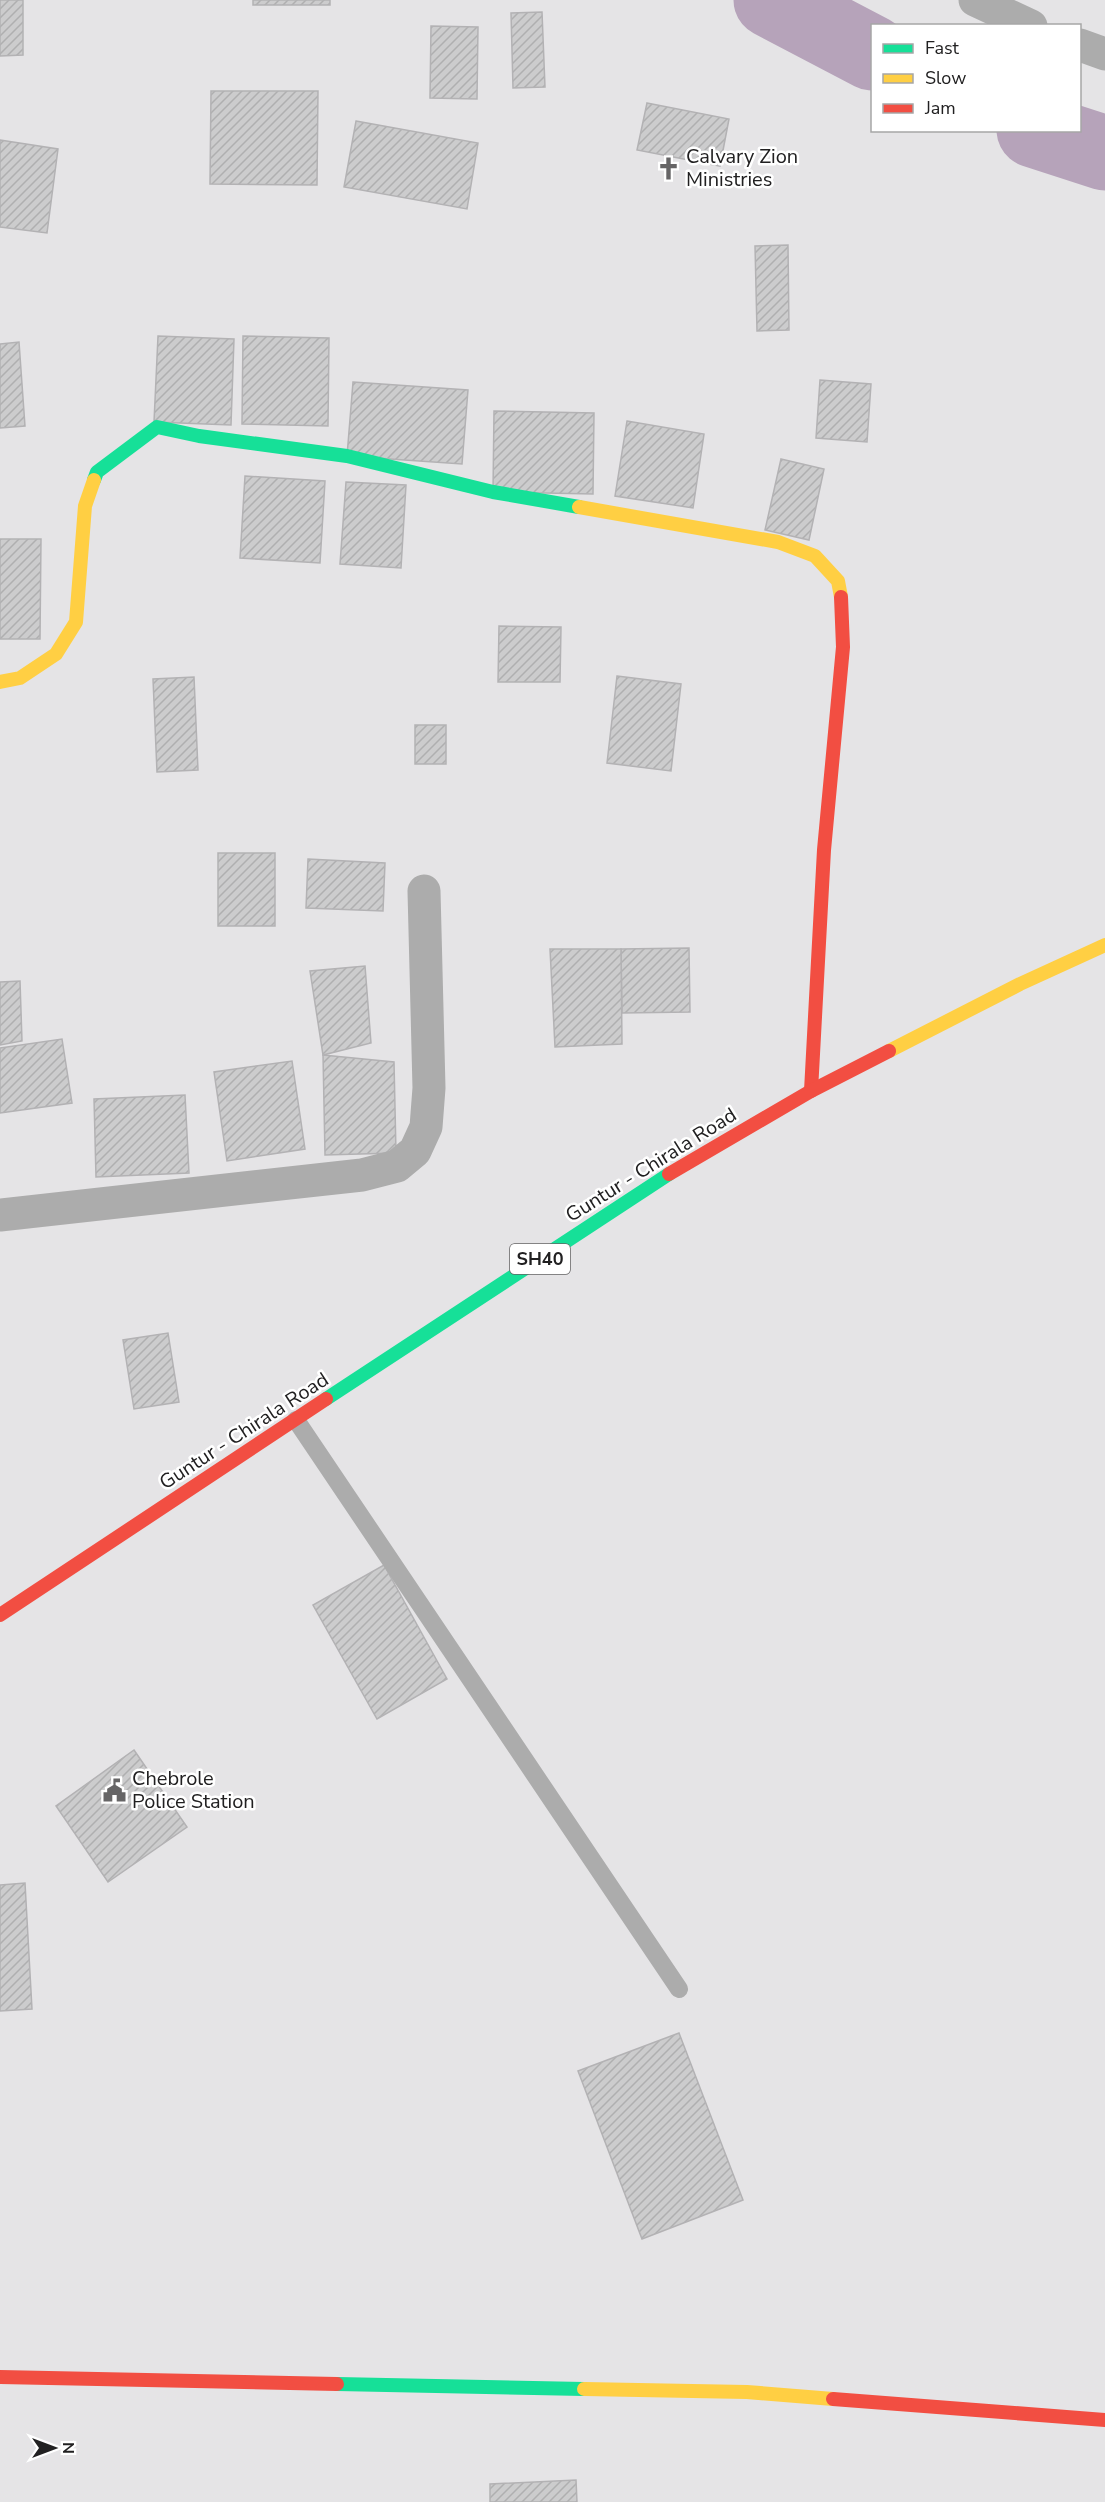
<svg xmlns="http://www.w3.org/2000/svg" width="1105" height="2502" font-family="'Nunito Sans',sans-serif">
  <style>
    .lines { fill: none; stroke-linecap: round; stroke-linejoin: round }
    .river { stroke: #b6a3ba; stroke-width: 75 }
    .building { fill: url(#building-hatch); stroke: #b3b2b4; stroke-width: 1.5 }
    .lane { stroke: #acacac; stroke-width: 18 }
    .street { stroke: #acacac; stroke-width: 33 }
    .fast { stroke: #16e098; stroke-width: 14 }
    .slow { stroke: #ffcf43; stroke-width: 14 }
    .jam { stroke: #f24e42; stroke-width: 14 }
    .labels { text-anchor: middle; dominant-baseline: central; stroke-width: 5; stroke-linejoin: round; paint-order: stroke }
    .shield { fill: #fff; stroke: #646364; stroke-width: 1.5 }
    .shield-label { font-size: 18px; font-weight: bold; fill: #212021 }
    .poi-label { font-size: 20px; fill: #212021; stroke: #fff; text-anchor: start }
    .street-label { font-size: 20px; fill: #212021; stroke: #fff }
  </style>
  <defs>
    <pattern id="building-hatch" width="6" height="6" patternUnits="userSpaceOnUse" patternTransform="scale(1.5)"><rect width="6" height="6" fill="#cccccd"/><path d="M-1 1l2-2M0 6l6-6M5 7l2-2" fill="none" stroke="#afafb0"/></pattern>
  </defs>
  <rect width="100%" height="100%" fill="#e5e4e6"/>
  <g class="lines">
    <!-- river -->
    <g class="river">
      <path d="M771 0 872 53"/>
      <path d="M1034 130 1105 153"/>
    </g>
  </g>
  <!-- building -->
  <g class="building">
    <path d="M0 0H23V55L0 56Z"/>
    <rect x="253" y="0" width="77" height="5"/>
    <path d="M542 12 545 87 513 88 511 13Z"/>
    <path d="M431 26 478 27 477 99 430 98Z"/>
    <path d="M211 91H318L317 185 210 184Z"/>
    <path d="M647 103 729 119 720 166 637 150Z"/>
    <path d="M356 121 478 143 467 209 344 187Z"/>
    <path d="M0 140 58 149 47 233 0 227Z"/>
    <path d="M788 245 789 330 757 331 755 246Z"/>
    <path d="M158 336 234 339 231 425 154 422Z"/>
    <path d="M243 336 329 338 328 426 242 424Z"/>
    <path d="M19 342 25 426 0 428V344Z"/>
    <path d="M820 380 871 384 867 442 816 438Z"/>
    <path d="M353 382 468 390 462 464 347 456Z"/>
    <path d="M494 411 594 413 593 494 493 492Z"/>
    <path d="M627 421 704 434 693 508 615 496Z"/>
    <path d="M781 459 824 469 809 540 765 530Z"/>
    <path d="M245 476 325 481 320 563 240 558Z"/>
    <path d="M346 482 406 485 401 568 340 564Z"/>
    <path d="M0 539H41L40 639H0Z"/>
    <path d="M499 626 561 627 560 682H498Z"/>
    <path d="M617 676 681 684 671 771 607 763Z"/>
    <path d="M194 677 198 770 157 772 153 679Z"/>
    <rect x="415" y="725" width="31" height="39"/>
    <rect x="218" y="853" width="57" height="73"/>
    <path d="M308 859 385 863 383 911 306 908Z"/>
    <path d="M689 948 690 1012 622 1013 621 949Z"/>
    <path d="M550 949H621L622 1044 555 1047Z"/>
    <path d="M365 966 371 1043 323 1055 310 971Z"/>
    <path d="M20 981 22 1041 0 1045V982Z"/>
    <path d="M62 1039 72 1103 0 1113V1048Z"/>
    <path d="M323 1055 394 1062 396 1153 325 1155Z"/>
    <path d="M292 1061 305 1149 227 1161 214 1072Z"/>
    <path d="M185 1095 189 1173 96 1177 94 1099Z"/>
    <path d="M168 1333 179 1402 134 1409 123 1340Z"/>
    <path d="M384 1565 447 1679 377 1719 313 1605Z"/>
    <path d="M134 1750 187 1827 108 1882 56 1806Z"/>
    <path d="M25 1883 32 2009 0 2011V1885Z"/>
    <path d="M679 2033 743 2200 642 2239 578 2071Z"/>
    <path d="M576 2480 577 2502H490V2484Z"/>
  </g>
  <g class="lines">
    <!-- lane -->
    <path class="lane" d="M296 1420 679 1989"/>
    <!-- street -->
    <g class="street">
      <path d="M975 0 1031 26"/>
      <path d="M1080 45 1105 54"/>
      <path d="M0 1215 362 1175 397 1166 415 1151 426 1127 429 1088 424 891"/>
    </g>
    <!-- fast -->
    <g class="fast">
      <path d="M94 480 97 472 157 427 199 436 347 456 493 492 579 507"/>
      <path d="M326 1399 669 1174"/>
      <path d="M337 2384 584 2389"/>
    </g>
    <!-- slow -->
    <g class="slow">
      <path d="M579 507 778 542 815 556 838 581 841 597"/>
      <path d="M0 682 20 678 56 654 76 622 85 506 94 480"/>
      <path d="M889 1051 1020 984 1105 945"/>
      <path d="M584 2389 747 2392 833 2399"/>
    </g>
    <!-- jam -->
    <g class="jam">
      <path d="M811 1091 824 850 843 647 841 597"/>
      <path d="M669 1174 811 1091 889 1051"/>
      <path d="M0 1615 326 1399"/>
      <path d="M0 2377 337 2384"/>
      <path d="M833 2399 1105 2420"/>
    </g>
  </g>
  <!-- icons -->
  <defs>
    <symbol id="church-bare" viewBox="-9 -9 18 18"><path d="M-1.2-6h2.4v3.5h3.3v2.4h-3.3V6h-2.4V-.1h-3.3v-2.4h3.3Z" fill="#666566" stroke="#fff" stroke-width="2.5" paint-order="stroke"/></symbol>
    <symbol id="civic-bare" viewBox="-9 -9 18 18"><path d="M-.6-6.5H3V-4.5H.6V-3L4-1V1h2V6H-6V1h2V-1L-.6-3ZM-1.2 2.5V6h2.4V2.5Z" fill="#666566" stroke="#fff" stroke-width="2.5" paint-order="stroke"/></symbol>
  </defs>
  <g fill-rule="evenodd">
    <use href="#church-bare" x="652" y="152" width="33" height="33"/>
    <use href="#civic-bare" x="98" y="1774" width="33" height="33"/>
  </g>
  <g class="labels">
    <!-- shield labels -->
    <rect class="shield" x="510" y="1244" width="60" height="30" rx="4.5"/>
    <g class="shield-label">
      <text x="540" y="1259">SH40</text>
    </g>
    <!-- poi labels -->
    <g class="poi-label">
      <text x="686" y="156">Calvary Zion<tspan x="686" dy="23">Ministries</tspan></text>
      <text x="132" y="1778">Chebrole<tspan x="132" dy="23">Police Station</tspan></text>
    </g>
    <!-- street labels -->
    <g class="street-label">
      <text transform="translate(651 1165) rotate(-32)">Guntur - Chirala Road</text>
      <text transform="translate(244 1431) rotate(-33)">Guntur - Chirala Road</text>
    </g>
  </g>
  <!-- legend -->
  <rect x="871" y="24" width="210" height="108" fill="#ffffff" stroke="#a6a6a6" stroke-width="1.5"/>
  <rect x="883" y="44" width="30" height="9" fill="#16e098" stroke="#a6a6a6" stroke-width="1.5"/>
  <text x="925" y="54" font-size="18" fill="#212021">Fast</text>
  <rect x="883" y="74" width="30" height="9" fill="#ffcf43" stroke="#a6a6a6" stroke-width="1.5"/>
  <text x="925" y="84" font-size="18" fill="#212021">Slow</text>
  <rect x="883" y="104" width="30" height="9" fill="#f24e42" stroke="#a6a6a6" stroke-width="1.5"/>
  <text x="925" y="114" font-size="18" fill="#212021">Jam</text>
  <!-- north arrow -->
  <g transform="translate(54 2448) rotate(90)" stroke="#ffffff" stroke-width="4.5" paint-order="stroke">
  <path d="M0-4.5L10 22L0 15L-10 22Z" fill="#212021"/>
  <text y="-9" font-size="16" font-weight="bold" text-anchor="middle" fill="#212021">N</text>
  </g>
</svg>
